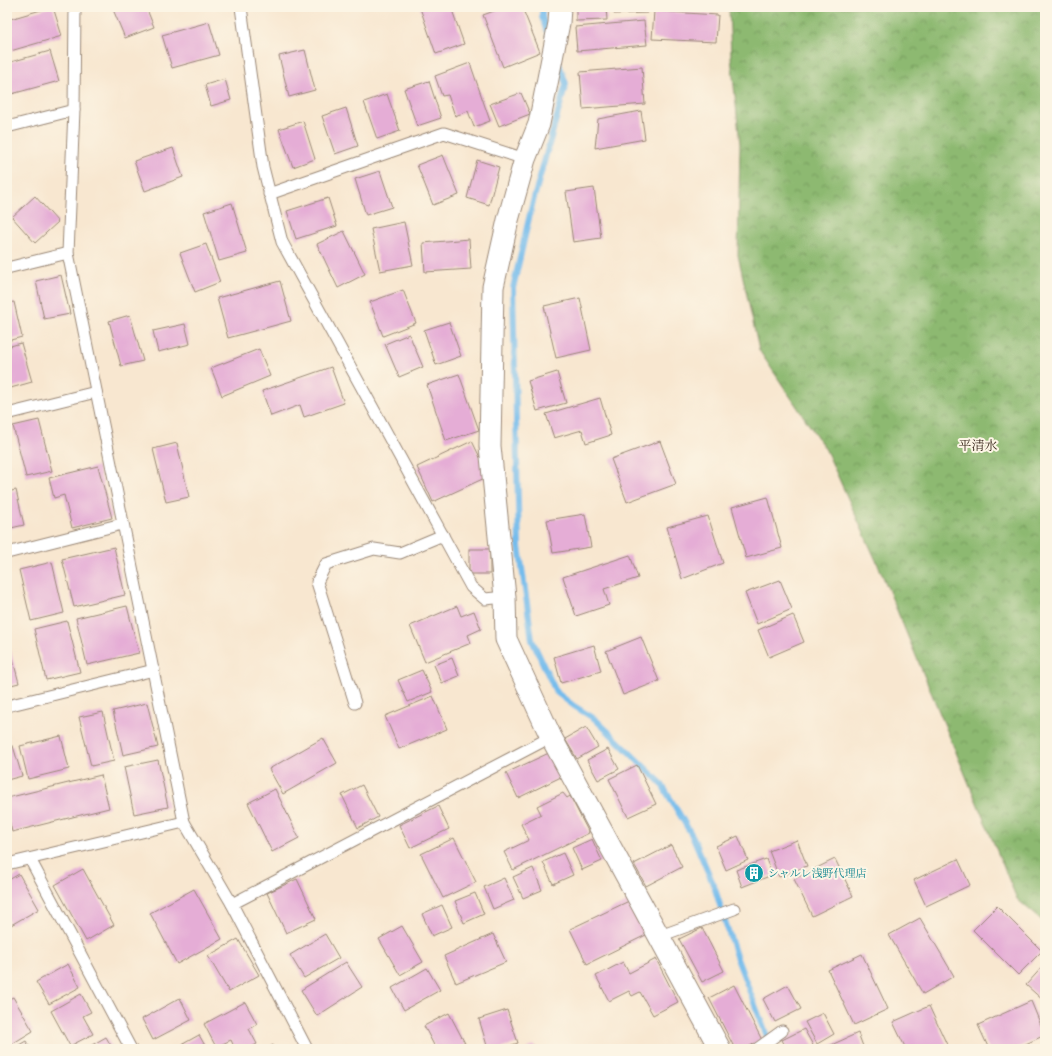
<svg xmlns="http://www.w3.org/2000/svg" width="1052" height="1056" font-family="'IM FELL French Canon','Noto Serif JP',serif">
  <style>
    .forest { fill: url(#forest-crowns); stroke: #647248 }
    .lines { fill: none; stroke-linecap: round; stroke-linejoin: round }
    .stream { stroke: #74bcec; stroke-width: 6 }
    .building { fill: #e5add6 }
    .lane-casing { stroke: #9a8877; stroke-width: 13 }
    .street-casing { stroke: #9a8877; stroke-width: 23 }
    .lane { stroke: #fff; stroke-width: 11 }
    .street { stroke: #fff; stroke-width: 21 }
    .labels { text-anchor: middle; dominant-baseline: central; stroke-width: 4; stroke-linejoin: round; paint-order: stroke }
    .culture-label { font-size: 11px; fill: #0d838f; stroke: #fcf5e5; text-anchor: start }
    .quarter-label { font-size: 13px; fill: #3b2a1e; stroke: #fcf5e5 }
  </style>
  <defs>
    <pattern id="forest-crowns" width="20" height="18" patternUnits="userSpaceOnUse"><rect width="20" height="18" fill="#8db971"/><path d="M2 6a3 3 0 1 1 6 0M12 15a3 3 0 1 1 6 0" fill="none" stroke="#74975c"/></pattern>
  </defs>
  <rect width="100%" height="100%" fill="#fcf5e5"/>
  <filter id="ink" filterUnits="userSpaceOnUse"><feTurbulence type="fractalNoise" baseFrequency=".025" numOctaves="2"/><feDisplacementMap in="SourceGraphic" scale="8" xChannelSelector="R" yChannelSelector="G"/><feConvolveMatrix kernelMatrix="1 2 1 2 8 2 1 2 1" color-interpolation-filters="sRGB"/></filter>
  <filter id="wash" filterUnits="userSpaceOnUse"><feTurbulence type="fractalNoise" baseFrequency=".012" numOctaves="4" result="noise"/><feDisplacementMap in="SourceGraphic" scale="16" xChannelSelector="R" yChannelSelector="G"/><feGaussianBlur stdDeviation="0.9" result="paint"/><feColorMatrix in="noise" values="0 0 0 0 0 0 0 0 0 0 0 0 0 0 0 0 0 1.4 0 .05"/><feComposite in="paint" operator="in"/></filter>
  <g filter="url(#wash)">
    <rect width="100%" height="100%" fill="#f8e7d0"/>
    <!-- forest -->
    <path class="forest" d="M729 7H1045V923L1017 899 879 567 826 450 759 350 738 255 740 144 731 57Z"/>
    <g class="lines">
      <!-- stream -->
      <g class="stream">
        <path d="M542 7V17L549 37"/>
        <path d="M558 61 566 84 532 205 513 288 519 546 532 640 556 692 574 706 595 719 661 783 693 837 714 886 736 956 772 1049"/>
      </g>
    </g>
    <g id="blocks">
      <!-- building -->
      <g class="building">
        <path d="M51 7H53L62 36 7 52V20Z"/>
        <path d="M112 7H146L154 27 125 38Z"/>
        <path d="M423 7H451L464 44 436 54 420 8Z"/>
        <path d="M505 7H522L540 52 503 67 483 15Z"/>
        <path d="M576 7H606L607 20 576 21Z"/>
        <path d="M613 7H647L648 13 614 14Z"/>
        <path d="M654 11 718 15 716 42 652 39Z"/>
        <path d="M644 21 647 45 577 51 575 27Z"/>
        <path d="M209 22 219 55 172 68 162 35Z"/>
        <path d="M305 50 315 90 289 97 279 56Z"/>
        <path d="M50 51 59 81 8 95 7 63Z"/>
        <path d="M470 63 490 121 474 127 468 111 455 116 448 95 442 96 435 76Z"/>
        <path d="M642 67 645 104 583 109 580 72Z"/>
        <path d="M225 79 231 100 211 106 205 85Z"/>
        <path d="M429 81 441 118 417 126 404 89Z"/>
        <path d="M521 93 530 114 499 126 490 104Z"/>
        <path d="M387 94 400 131 377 139 364 102Z"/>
        <path d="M346 108 358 146 335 154 322 116Z"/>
        <path d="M641 111 645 139 595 148 598 119Z"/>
        <path d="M303 121 315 159 293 167 279 129Z"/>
        <path d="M173 148 183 177 145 191 134 161Z"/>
        <path d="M443 155 459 195 433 205 417 165Z"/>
        <path d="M477 160 499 167 489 205 467 198Z"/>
        <path d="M380 171 392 207 366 215 355 179Z"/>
        <path d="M594 188 601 238 573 242 566 192Z"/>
        <path d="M35 196 58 222 35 243 12 217Z"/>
        <path d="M328 198 337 226 296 239 287 211Z"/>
        <path d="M232 203 247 253 219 261 204 212Z"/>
        <path d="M404 222 413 265 380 271 371 229Z"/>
        <path d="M344 231 365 274 338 288 317 244Z"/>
        <path d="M469 239 471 269 425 272 423 243Z"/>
        <path d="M206 244 220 282 195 292 180 253Z"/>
        <path d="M61 275 70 314 44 319 36 281Z"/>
        <path d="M280 281 291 321 228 338 217 298Z"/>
        <path d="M403 290 416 323 383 336 370 302Z"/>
        <path d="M580 298 591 350 556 358 544 306Z"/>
        <path d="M14 302 22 337 7 341V303Z"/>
        <path d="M130 315 143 361 121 366 109 321Z"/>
        <path d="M449 322 461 356 436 365 424 330Z"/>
        <path d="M185 324 190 344 158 352 153 331Z"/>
        <path d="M409 334 423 367 399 377 385 344Z"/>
        <path d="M21 343 32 382 7 389V347Z"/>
        <path d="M259 349 270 376 222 396 211 368Z"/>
        <path d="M331 367 344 403 304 417 300 405 271 416 262 391Z"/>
        <path d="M557 372 566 403 537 411 528 381Z"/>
        <path d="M459 374 479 430 446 441 427 385Z"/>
        <path d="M600 398 611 435 586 443 582 430 554 438 546 414Z"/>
        <path d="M39 420 52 471 26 477 13 426Z"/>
        <path d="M472 441 489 476 433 502 417 467Z"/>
        <path d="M660 441 676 484 627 502 611 459Z"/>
        <path d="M177 443 189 497 166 502 153 449Z"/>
        <path d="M98 466 112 518 72 528 64 495 54 498 49 478Z"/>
        <path d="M16 490 24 525 7 529V492Z"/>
        <path d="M768 497 782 548 746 558 732 507Z"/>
        <path d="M585 514 591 547 553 553 547 520Z"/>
        <path d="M708 516 723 563 682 579 667 527Z"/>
        <path d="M114 547 125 595 74 607 62 559Z"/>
        <rect x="469" y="549" width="21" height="25"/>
        <path d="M630 555 638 578 604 589 609 605 576 616 563 577Z"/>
        <path d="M52 562 64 613 31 621 19 570Z"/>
        <path d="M780 580 792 609 757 624 745 593Z"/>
        <path d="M127 606 139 653 87 665 76 618Z"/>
        <path d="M457 606 461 616 474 611 481 629 468 635 471 643 425 662 410 626Z"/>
        <path d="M793 615 804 642 769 657 758 630Z"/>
        <path d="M67 621 80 672 46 680 34 629Z"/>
        <path d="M7 637 19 683 7 686Z"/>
        <path d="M641 637 659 681 623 695 606 651Z"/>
        <path d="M594 645 601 671 561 683 554 657Z"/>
        <path d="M452 658 459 676 442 683 434 665Z"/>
        <path d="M422 670 432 692 408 702 398 680Z"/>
        <path d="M433 696 447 729 399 749 385 716Z"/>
        <path d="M147 703 158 747 123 755 113 711Z"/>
        <path d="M103 712 114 761 91 766 79 717Z"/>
        <path d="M586 727 598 747 577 759 565 739Z"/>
        <path d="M61 736 69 769 28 779 20 746Z"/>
        <path d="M323 738 337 763 283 794 269 769Z"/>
        <path d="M13 746 22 776 7 780V747Z"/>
        <path d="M608 749 619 769 598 780 587 760Z"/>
        <path d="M551 752 563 776 518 798 506 773Z"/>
        <path d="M158 760 168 807 134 814 124 767Z"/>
        <path d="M637 765 656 804 628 817 609 779Z"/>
        <path d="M101 775 109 808 12 832 7 812V798Z"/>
        <path d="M362 785 378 817 358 828 342 795Z"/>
        <path d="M275 789 299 838 272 852 248 803Z"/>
        <path d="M563 793 567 798 570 796 589 833 513 870 504 852 529 840 521 824 541 814 537 806Z"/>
        <path d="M438 806 449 829 410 848 399 825Z"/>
        <path d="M738 836 748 860 726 870 716 846Z"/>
        <path d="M454 838 476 882 443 898 421 854Z"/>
        <path d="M592 839 602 861 582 870 572 848Z"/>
        <path d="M797 840 807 866 779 877 769 851Z"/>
        <path d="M671 845 682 867 646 886 634 864Z"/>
        <path d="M563 853 573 875 553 884 543 862Z"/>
        <path d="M766 859 772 875 742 887 736 870Z"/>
        <path d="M835 859 853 896 812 916 794 879Z"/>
        <path d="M958 859 970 885 926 906 914 880Z"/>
        <path d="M533 868 542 890 523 898 513 877Z"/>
        <path d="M83 869 114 925 86 941 55 885Z"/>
        <path d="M19 874 39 909 11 925 7 918V881Z"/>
        <path d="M504 878 514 900 493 909 484 887Z"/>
        <path d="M297 879 316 919 286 933 267 893Z"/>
        <path d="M194 889 222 939 177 964 150 913Z"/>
        <path d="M475 893 484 914 464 923 455 901Z"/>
        <path d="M629 901 646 935 587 964 570 929Z"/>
        <path d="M442 905 452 927 432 936 422 914Z"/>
        <path d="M997 906 1042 951 1018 975 973 930Z"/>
        <path d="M920 918 954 976 923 994 889 935Z"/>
        <path d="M402 926 423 962 400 975 379 939Z"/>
        <path d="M702 928 724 971 702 982 679 939Z"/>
        <path d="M325 934 339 958 304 978 290 955Z"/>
        <path d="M493 934 506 962 456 983 444 956Z"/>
        <path d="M238 939 259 975 229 992 208 956Z"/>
        <path d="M862 954 888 1009 854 1025 828 970Z"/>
        <path d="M656 959 678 1002 653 1015 640 992 632 996 629 991 609 1001 596 976 623 962 629 973Z"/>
        <path d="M346 962 362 987 317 1016 301 990Z"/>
        <path d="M68 964 80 987 49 1004 36 982Z"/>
        <path d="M1045 964V1002L1026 985Z"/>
        <path d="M427 968 440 990 404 1010 392 988Z"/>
        <path d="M734 985 762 1040 744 1049H735L709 998Z"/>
        <path d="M788 985 801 1009 775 1022 763 999Z"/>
        <path d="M81 994 91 1012 83 1016 93 1034 70 1046 51 1011Z"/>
        <path d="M13 997 33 1031 7 1047V1000Z"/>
        <path d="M180 998 191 1020 153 1040 142 1019Z"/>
        <path d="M1031 1001 1045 1035 1015 1049H989L978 1025Z"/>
        <path d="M245 1002 257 1024 249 1029 257 1044 248 1049H235L231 1040 216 1047 204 1024Z"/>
        <path d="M929 1006 949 1049H906L893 1022Z"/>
        <path d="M507 1010 518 1043 500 1049H488L479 1019Z"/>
        <path d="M449 1013 468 1049H436L424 1026Z"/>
        <path d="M823 1013 834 1034 817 1044 805 1022Z"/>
        <path d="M804 1029 815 1049H787L782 1040Z"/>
        <path d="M858 1033 864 1049H831L829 1046Z"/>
        <path d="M199 1035 207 1049H174Z"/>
        <path d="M106 1037 113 1049H85Z"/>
        <path d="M26 1041 31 1049H12Z"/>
        <path d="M706 1044 710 1049H698Z"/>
        <path d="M273 1045 275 1049H266Z"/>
        <path d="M534 1045 537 1049H526Z"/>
      </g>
    </g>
  </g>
  <g filter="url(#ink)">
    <use href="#blocks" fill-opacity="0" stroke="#9a8877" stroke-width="1"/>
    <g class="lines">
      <defs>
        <g id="lane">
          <path d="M75 7 74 110 68 253 184 822 232 904 307 1049"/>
          <path d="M241 7 263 167 282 242 471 587 485 599 505 597"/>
          <path d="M7 127 74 110"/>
          <path d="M269 194 444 133 525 159"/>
          <path d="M7 268 68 253"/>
          <path d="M7 414 96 392"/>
          <path d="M7 553 122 524"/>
          <path d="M355 703 317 582 326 564 374 549 400 553 443 535"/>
          <path d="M7 706 154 670"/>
          <path d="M30 859 131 1049"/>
          <path d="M7 864 184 822"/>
          <path d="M232 904 551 737"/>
          <path d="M660 936 734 909"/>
          <path d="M757 1049 782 1031"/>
        </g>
        <path id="street" d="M560 7 559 23 539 124 525 159 508 220 493 287 490 446 505 597 506 639 551 737 720 1049"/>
      </defs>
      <!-- lane casing -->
      <use href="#lane" class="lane-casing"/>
      <!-- street casing -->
      <use href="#street" class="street-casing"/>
      <!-- lane -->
      <use href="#lane" class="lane"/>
      <!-- street -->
      <use href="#street" class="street"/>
    </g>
  </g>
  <!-- icons -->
  <defs>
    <symbol id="building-disc" viewBox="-11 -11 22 22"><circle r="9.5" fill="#0f9aa8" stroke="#fcf5e5"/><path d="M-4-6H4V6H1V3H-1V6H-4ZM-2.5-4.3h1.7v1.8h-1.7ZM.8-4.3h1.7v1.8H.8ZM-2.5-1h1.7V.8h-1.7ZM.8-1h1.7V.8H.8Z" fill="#fff"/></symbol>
  </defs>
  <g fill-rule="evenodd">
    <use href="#building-disc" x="743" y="862" width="22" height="22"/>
  </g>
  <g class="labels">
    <!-- culture labels -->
    <g class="culture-label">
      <text x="768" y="873">シャルレ浅野代理店</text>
    </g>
    <!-- quarter labels -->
    <g class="quarter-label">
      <text x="978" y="445">平清水</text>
    </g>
  </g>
  <!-- margin -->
  <rect width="1052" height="1056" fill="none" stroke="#fcf5e5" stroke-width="24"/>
</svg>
